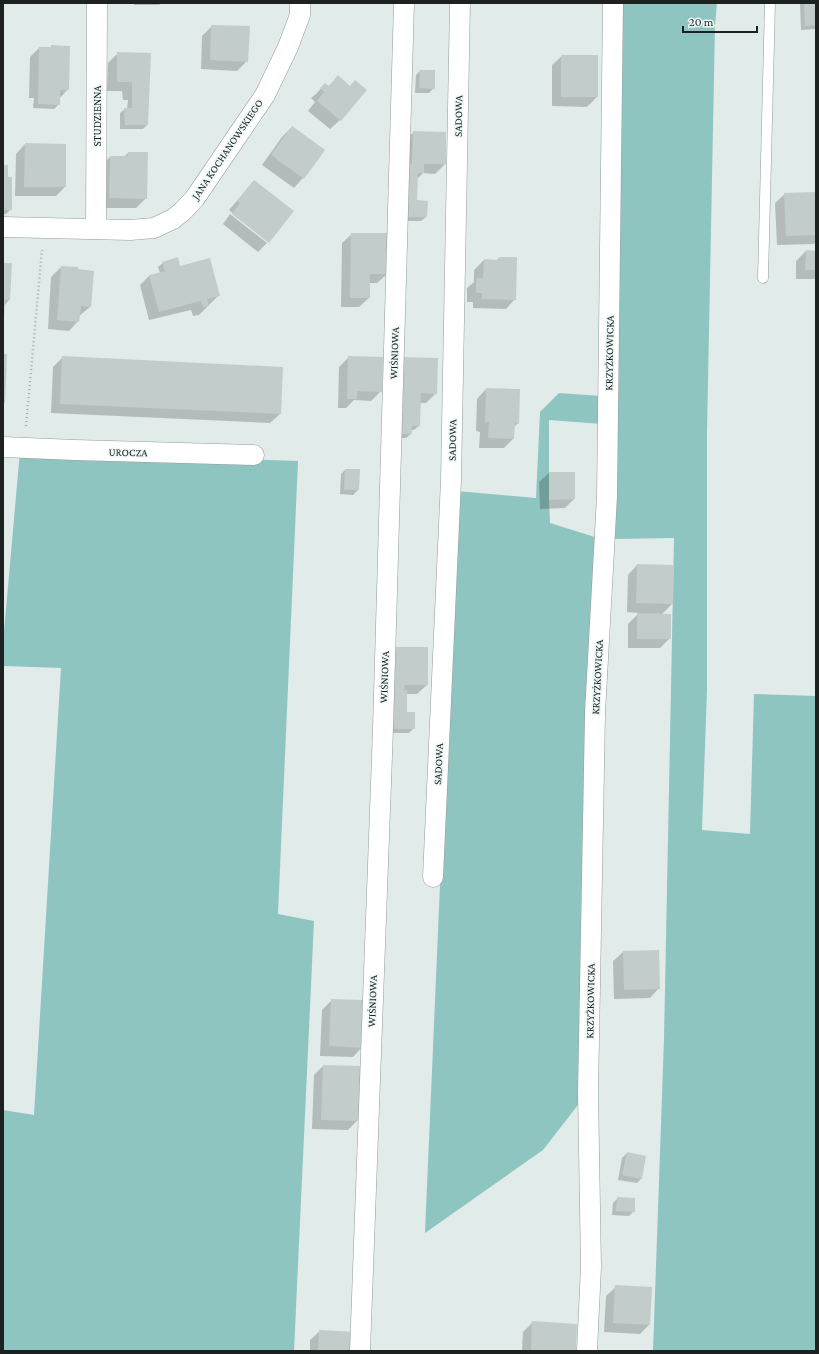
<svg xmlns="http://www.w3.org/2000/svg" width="819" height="1354" font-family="'Crimson Pro',serif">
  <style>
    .green { fill: #8fc5c1 }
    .shadow { fill: #0003 }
    .building { fill: #c2cccb }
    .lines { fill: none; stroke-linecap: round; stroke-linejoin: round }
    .service-casing { stroke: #939c9c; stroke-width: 11 }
    .minor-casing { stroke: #939c9c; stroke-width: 21 }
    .path { stroke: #a4adac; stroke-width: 2.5; stroke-dasharray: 1 3; stroke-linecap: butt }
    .service { stroke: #fff; stroke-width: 10 }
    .minor { stroke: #fff; stroke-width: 20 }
    .labels { text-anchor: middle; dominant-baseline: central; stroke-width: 3.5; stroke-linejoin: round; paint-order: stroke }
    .street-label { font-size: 11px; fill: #1d2120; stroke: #eef8f7 }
  </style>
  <rect width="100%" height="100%" fill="#e1ebea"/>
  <!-- green -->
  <g class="green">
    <path d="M621 3H717L715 25 707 433V691L702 830 750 834 754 694 816 696V1351H653L664 1039 674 538 614 539 615 425 549 420V500L550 523 598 538 588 1092 543 1150 425 1233 457 491 536 498 540 412 559 393 615 397Z"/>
    <path d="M20 451 298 461 278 914 314 921 294 1351H3V1110L34 1115 61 668 3 666V643Z"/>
  </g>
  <!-- shadow -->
  <g class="shadow">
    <path d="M134 3H162L159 5H134Z"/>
    <path d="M800 3H816V29L801 30Z"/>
    <path d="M212 26 247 61 237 71 201 69 202 36Z"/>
    <path d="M52 46 68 89 59 99V104L54 109 33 108 34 98H29L30 57 39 48H50Z"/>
    <path d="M118 53 150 54 147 125 143 129H120V113L125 109H127L128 100H123L122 91H107L108 63Z"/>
    <path d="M562 56 597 97 587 107 552 106V65Z"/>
    <path d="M420 71 434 88 429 93H415L416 75Z"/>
    <path d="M338 77 340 120 330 129 308 111 315 102 311 98 316 94 325 84 328 87Z"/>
    <path d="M292 127 303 178 294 188 262 165 282 137Z"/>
    <path d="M414 132 445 133V164L435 174 423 173 417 179 416 201 426 217 421 221H401L404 141Z"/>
    <path d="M25 144 65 187 56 196H15L16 154Z"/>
    <path d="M128 153 146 198 136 208H100L101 166 110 157H124Z"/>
    <path d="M3 166 7 178 11 209 6 214H3Z"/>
    <path d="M254 181 268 242 229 210Z"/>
    <path d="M816 193V241L814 244 777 245 775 203 785 194Z"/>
    <path d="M230 214 267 243 258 252 223 224Z"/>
    <path d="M352 234 387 274 377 283H369V298L359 307H341L342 243Z"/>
    <path d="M806 251 816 252V279H796V261Z"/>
    <path d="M499 258 515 299 506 309 473 308V302H467V288L474 282V270L484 260 496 261Z"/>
    <path d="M163 263 179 266 219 295 199 315 193 316 191 310 149 320 140 285 149 276 160 273 158 267Z"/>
    <path d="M3 264H11L9 300 4 306 3 319Z"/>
    <path d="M61 267 90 307 79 316 78 321 69 331 48 329 51 277Z"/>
    <path d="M63 357 280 414 270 423 51 413 53 367Z"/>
    <path d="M349 357 381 391 371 401 354 400 346 408H338L339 367Z"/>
    <path d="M401 358 436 393 426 403H419V426L414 430H411V434L406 438H395Z"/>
    <path d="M486 389 518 423 514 427 513 439 504 448H479L480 432 476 431 477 399Z"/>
    <path d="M345 470 358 490 353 495 340 494 341 474Z"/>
    <path d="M549 473H574V499L565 508 540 509 539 482Z"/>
    <path d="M637 565 672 604 661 615 670 638 660 648H628V624L639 613 627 612 628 575Z"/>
    <path d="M384 657 427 685 417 694H406V713L414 728 409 733H389Z"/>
    <path d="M623 952 659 988 650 998 614 999 613 961Z"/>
    <path d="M332 1000 362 1047 353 1057 320 1056 322 1010Z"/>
    <path d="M323 1066 358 1120 348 1130 312 1129 314 1075Z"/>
    <path d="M627 1153 641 1179 637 1183 618 1180 622 1158Z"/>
    <path d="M618 1198 634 1211 629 1216 612 1215 613 1203Z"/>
    <path d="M616 1287 649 1325 640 1334 604 1332 606 1296Z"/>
    <path d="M533 1322 575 1351H522L523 1332Z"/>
    <path d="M320 1331 355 1351H310V1340Z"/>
  </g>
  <!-- building -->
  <g class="building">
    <path d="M804 3H816V25L805 26Z"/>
    <path d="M211 25 250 26 248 62 210 60Z"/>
    <path d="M51 45 70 46 69 90H60V105L38 104 39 47H51Z"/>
    <path d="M117 52 151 53 148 125H125L124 108H132V82H117Z"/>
    <rect x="561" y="55" width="37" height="42"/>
    <path d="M420 70H435V89L419 88Z"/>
    <path d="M338 75 350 86 355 80 367 90 341 121 317 101 324 92 320 88 325 83 329 86Z"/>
    <path d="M292 126 325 150 304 179 271 155Z"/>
    <path d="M413 131 446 132V164H424V173H418L417 200 428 201 427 217H405L407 163 412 164Z"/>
    <path d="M25 143 66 144V187H24Z"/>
    <path d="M128 152H148L147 199 109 198 110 156H128Z"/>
    <path d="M3 165H8V177H12V210H3Z"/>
    <path d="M254 180 294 211 269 243 232 214 240 203 237 201Z"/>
    <path d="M816 192V235L786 236 784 193Z"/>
    <path d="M351 233H388V274H370V298H350Z"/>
    <path d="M806 250 816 251V270H805Z"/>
    <path d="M178 257 180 266 210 258 220 296 207 299 209 306 203 307 201 301 159 312 149 275 165 271 162 262Z"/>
    <path d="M499 257H517L516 300 482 299V293H476V278H483L484 259 499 260Z"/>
    <path d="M3 263H12L10 300H5L4 321H3Z"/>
    <path d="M61 266 78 267V269L94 271 91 307 81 306 79 322 57 320Z"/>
    <path d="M3 354H7L5 403H3Z"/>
    <path d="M62 356 283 367 281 414 60 404Z"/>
    <path d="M348 356 383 357 382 392 357 391V399H347Z"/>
    <path d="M401 357 438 358 437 394 421 393 420 426H412V434H399Z"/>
    <path d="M486 388 520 389 519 424 515 423 514 439 488 438 489 422H485Z"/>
    <path d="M345 469H360L359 490H344Z"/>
    <path d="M549 472H575V499L549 500Z"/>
    <path d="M637 564 674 565 673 604 636 603Z"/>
    <path d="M637 613 671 614V639H637Z"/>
    <path d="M393 647H428V685H405L404 691 407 690V712H415V729H393Z"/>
    <path d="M659 950 660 989 624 990 623 951Z"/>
    <path d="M331 999 365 1000 363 1048 329 1046Z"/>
    <path d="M323 1065 361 1066 359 1121 321 1120Z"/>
    <path d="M627 1152 646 1156 642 1179 622 1175Z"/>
    <path d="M617 1197 635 1198V1212L616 1211Z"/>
    <path d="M615 1285 652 1287 650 1325 613 1323Z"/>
    <path d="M532 1321 577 1324 576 1351H531Z"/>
    <path d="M319 1330 357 1332 356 1351H318Z"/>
  </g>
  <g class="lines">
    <defs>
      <path id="service" d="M763 278 770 3"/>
      <g id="minor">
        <path d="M3 227 130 230 154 228 173 219 183 211 195 198 265 95 288 47 300 15V3"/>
        <path d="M96 229 97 3"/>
        <path d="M3 447 75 450 254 455"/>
        <path d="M433 877 451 480 460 3"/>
        <path d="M360 1351 383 729 404 3"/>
        <path d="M587 1351 591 1267 588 1092 589 1040 595 713 607 496 613 3"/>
      </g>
    </defs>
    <!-- service casing -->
    <use href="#service" class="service-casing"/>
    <!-- minor casing -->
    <use href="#minor" class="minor-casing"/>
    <!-- path -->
    <path class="path" d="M26 426 42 250"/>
    <!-- service -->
    <use href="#service" class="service"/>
    <!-- minor -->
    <use href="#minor" class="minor"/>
  </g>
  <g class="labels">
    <!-- street labels -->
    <g class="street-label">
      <text transform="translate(97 116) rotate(-90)">STUDZIENNA</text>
      <text transform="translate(458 116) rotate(-89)">SADOWA</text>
      <text transform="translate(227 149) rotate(-56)">JANA KOCHANOWSKIEGO</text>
      <text transform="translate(394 353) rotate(-88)">WIŚNIOWA</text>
      <text transform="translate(609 353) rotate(-89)">KRZYŻKOWICKA</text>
      <text transform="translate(452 440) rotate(-89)">SADOWA</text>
      <text transform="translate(128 452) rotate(1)">UROCZA</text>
      <text transform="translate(384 677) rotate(-88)">WIŚNIOWA</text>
      <text transform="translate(597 677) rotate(-87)">KRZYŻKOWICKA</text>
      <text transform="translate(438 764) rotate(-87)">SADOWA</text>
      <text transform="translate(372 1001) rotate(-88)">WIŚNIOWA</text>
      <text transform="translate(590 1001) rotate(-89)">KRZYŻKOWICKA</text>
    </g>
  </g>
  <!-- border -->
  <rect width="819" height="1354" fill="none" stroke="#1d2120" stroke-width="8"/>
  <!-- scale -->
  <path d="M683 26v6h74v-6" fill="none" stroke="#1d2120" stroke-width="2"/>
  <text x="689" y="26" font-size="12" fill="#1d2120" stroke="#eef8f7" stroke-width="3" paint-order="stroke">20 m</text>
</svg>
